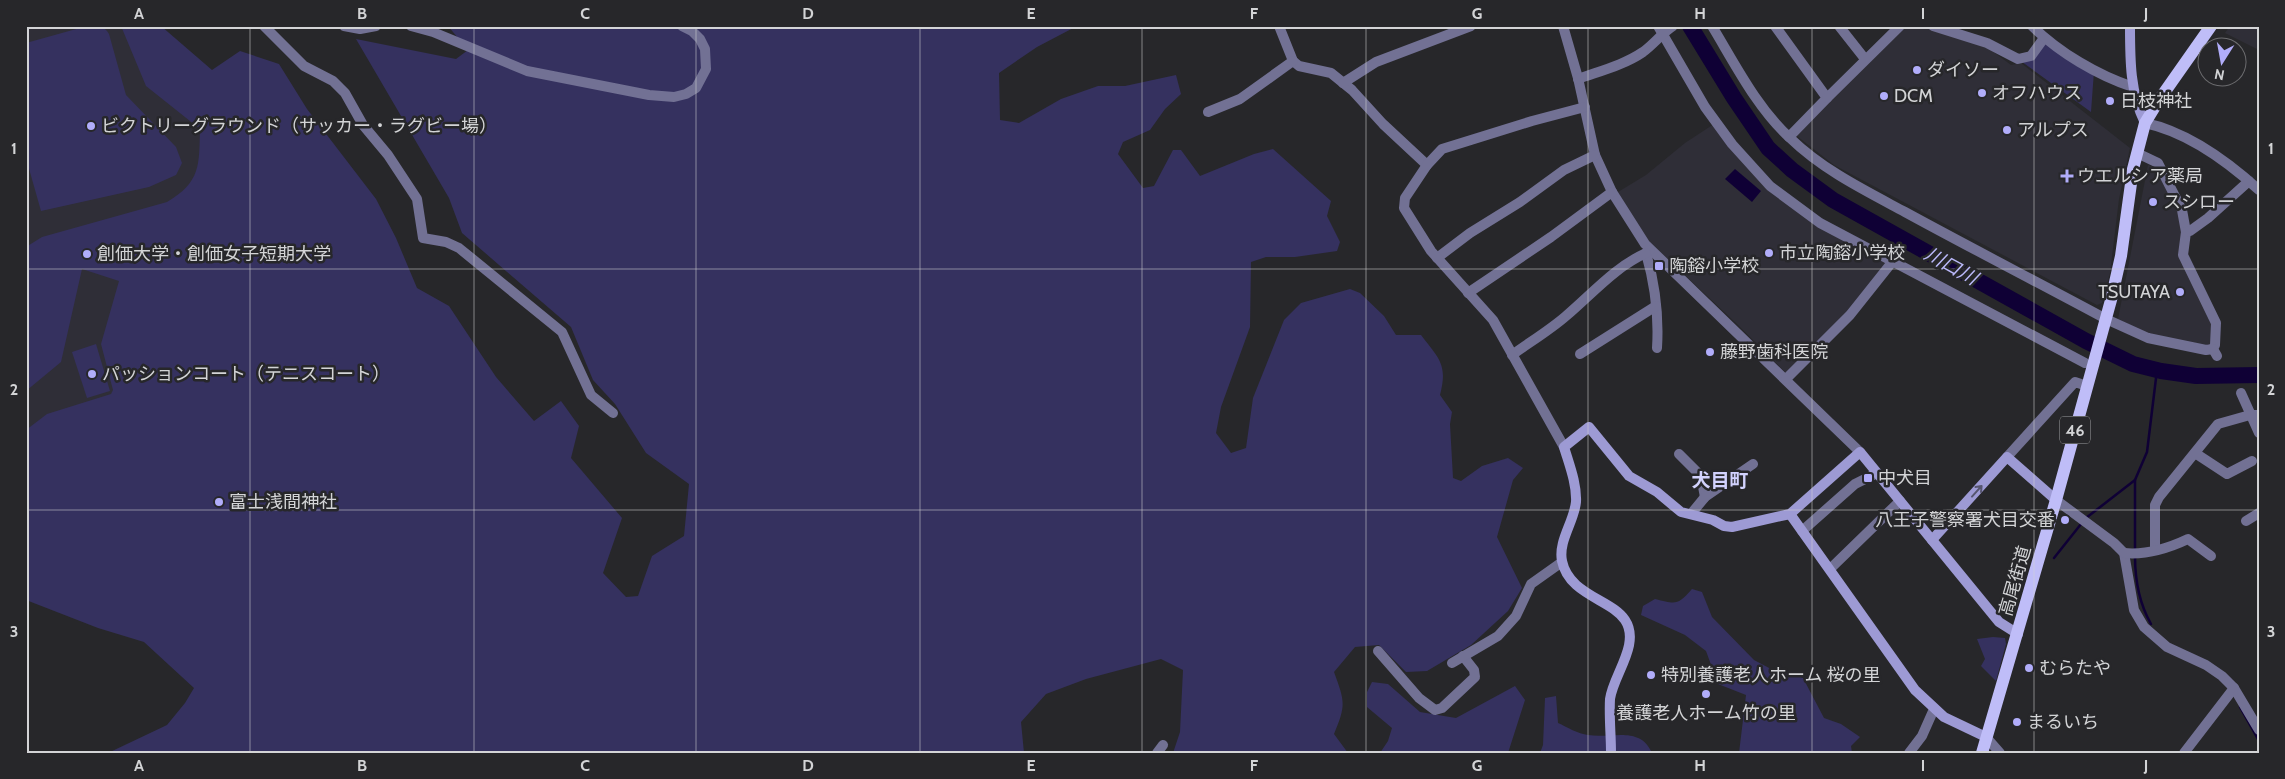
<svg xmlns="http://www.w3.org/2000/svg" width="2285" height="779" font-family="Cabin,'Noto Sans JP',sans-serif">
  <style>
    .built { fill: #2f2e37 }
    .green { fill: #35315f }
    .water { fill: #0f0035 }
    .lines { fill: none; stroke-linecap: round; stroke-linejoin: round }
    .stream { stroke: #0f0035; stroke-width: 2.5 }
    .river { stroke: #0f0035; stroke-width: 16 }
    .minor { stroke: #727194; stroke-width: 10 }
    .tertiary { stroke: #727194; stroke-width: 10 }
    .secondary { stroke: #9d9ad4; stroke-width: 10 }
    .primary { stroke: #bfbdf8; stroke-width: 12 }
    .oneway { stroke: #56556e }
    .grid { fill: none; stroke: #d3d4d6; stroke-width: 1; stroke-opacity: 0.55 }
    .poi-dot { fill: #b1adfa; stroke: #27272a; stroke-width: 2 }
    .labels { text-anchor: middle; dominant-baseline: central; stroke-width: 5; stroke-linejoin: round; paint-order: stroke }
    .shield { fill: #27272a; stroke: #9fa0a2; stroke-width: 1 }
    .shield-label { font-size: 16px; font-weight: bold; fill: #d3d4d6 }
    .poi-label { font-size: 18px; fill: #d3d4d6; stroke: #27272a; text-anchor: start }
    .street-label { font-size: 18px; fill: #d3d4d6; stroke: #27272a }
    .water-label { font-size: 19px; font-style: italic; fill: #bbb9fa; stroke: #27272a }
    .neighbourhood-label { font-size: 19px; font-weight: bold; fill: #d2d2fd; stroke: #27272a }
    .neatline { fill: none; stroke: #d3d4d6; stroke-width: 2 }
    .grid-label { font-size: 16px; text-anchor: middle; font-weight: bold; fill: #d3d4d6 }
  </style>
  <rect width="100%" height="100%" fill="#27272a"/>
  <!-- built -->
  <g class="built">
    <path d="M26 26H127L204 128 180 326 26 479Z"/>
    <path d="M1900 26H1933L1991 50 2011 65 2021 63 2130 148 2119 199 2110 273 2102 303 2097 305 1834 165 1793 133Z"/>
    <path d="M2230 26H2259V50L2225 33Z"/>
    <path d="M1717 122 1732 144 1805 212 1893 261 1789 376 1737 324 1645 238 1618 192 1646 175 1685 143Z"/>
    <path d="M2148 165 2155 167 2171 188 2183 230 2182 255 2213 325 2210 347 2152 335 2133 328 2118 319Z"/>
  </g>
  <!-- green -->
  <g class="green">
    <path d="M87 26C98 26 104 25 109 34L126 95 176 147 182 163 176 175 149 187 41 211 26 158V43Z"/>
    <path d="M121 26H161L212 70 240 51 279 64 307 109 376 199 396 238 417 288 449 306 496 377 534 421 561 401 579 426 571 458 622 518 603 573 626 597 638 596 652 556 684 536 689 484 646 453 615 404 593 380 571 327 462 233 449 198 356 39 456 59 468 50 448 26H1077L1037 47 999 73 1000 120 1019 123 1061 99 1098 86H1125L1176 75 1181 94 1165 109 1150 130 1123 142 1118 154 1143 188 1154 186 1173 150H1181L1200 176 1254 154 1273 149 1331 201 1327 216 1340 242 1337 251 1295 257H1266L1251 262 1250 327 1221 407 1216 433 1231 453 1246 448 1253 398 1284 320 1301 303 1350 289 1360 293 1384 316 1396 335H1421C1439 359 1448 364 1440 395L1452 412 1450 424 1453 478 1461 481 1482 466 1508 458 1523 468 1513 480 1497 537 1522 588 1508 611 1471 645 1427 671 1406 672 1379 645 1355 647 1334 672C1345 702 1346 705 1334 734L1348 753H1173L1180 732 1183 670 1161 659 1086 679 1046 694 1021 722 1024 753H108L167 725 185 703 194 688 144 642 98 628 26 600V430L47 414 111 394 113 390 101 344 119 281 82 269 61 362 26 391V247L42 237 167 202C201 182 199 165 200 129L146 86Z"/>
    <path d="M2044 38 2094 71 2091 112 2018 59 2031 56Z"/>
    <path d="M96 344 110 391 87 398 72 352Z"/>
    <path d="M1692 589 1702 592 1712 617 1754 660 1771 669 1782 670 1803 678 1824 718 1841 724 1860 737 1851 746 1852 753H1739L1746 695 1718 684 1706 651 1685 635 1641 615 1643 606 1655 599C1676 604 1677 606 1692 589Z"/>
    <path d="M1993 637 2005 638 2006 644 1996 681 1981 666 1985 659 1977 639Z"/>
    <path d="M1372 682 1388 684 1420 712 1456 718 1515 686 1525 700 1508 753H1380L1388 741 1392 728 1367 707V692Z"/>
    <path d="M1556 696 1558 723C1567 727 1578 734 1588 735 1611 739 1640 725 1652 753H1540L1543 745 1545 698Z"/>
  </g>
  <!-- water -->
  <path class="water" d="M1735 169 1761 191 1752 202 1725 179Z"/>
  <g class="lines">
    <!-- stream -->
    <g class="stream">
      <path d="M2086 518 2135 480"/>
      <path d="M2135 550V480L2147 452 2157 370"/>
      <path d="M2135 556C2135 579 2139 603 2151 624"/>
      <path d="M2054 558 2081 524"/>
      <path d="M2240 707 2259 741"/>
    </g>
    <!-- river -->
    <path class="river" d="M1690 26 1734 98 1768 148 1792 170 1833 200 2086 341 2133 364 2161 371 2196 376 2259 375"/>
    <!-- minor -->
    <g class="minor">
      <path d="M264 26 304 66 333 81 345 93 363 125 388 155 417 199 423 238 446 242 459 248 562 332 591 395 613 413"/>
      <path d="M344 26 360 29 376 26"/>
      <path d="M411 26 433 32 527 71 649 95 674 97 686 94 696 88 706 69 705 49 700 39 692 31 682 26"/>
      <path d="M1279 26 1293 61 1299 66 1331 73 1352 90 1383 124 1427 165"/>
      <path d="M1563 26 1578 78 1595 155 1612 192 1645 244 1860 452"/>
      <path d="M1658 26 1705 107 1732 144 1770 186 1820 223 2085 363"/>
      <path d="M1775 26 1827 98 1789 137"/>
      <path d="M1839 26 1865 59"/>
      <path d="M1933 26 1987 43 2018 59 2031 56 2044 38"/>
      <path d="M2032 26C2060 53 2097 75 2133 87"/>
      <path d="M1578 79C1600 71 1624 65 1643 52 1654 44 1662 33 1673 26"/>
      <path d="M1343 83 1376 62 1471 26"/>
      <path d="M1827 98 1900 26"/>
      <path d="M1208 112 1240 99 1293 61"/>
      <path d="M2145 123C2188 132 2227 161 2259 190"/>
      <path d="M2137 153 2158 163 2182 210 2186 232 2183 255 2216 323 2215 345 2213 349 2217 356"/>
      <path d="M2186 232 2190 231 2208 218 2249 181"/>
      <path d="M1650 250 1646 253C1655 284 1659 316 1657 348"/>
      <path d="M1437 258 1470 233 1520 202 1564 170 1595 155"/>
      <path d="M1468 293 1551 237 1612 192"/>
      <path d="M2106 319 2148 338 2206 350 2213 349"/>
      <path d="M1580 354 1656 306"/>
      <path d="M1512 355C1530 342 1550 330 1566 316 1592 294 1615 267 1646 253"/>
      <path d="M1786 379 1850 315 1893 261"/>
      <path d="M2241 393 2259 433"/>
      <path d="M1564 447 1493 320 1431 251 1404 208 1405 198 1427 165 1442 149 1532 121 1585 107"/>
      <path d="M2195 453 2227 474 2252 461"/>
      <path d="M1679 454 1701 476 1705 497"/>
      <path d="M2007 457 2075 382 2087 386"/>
      <path d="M2056 500 2114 543 2124 553 2134 610 2144 627 2167 647 2206 665 2222 676 2234 688 2259 730"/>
      <path d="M1691 514 1705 497 1753 464"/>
      <path d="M2246 521 2259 513"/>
      <path d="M1802 531 1855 484 1877 473"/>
      <path d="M2155 549V505L2159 497 2218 424 2250 415H2259"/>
      <path d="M2124 553C2145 555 2169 548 2188 539L2211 556"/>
      <path d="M1830 569 1900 501"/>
      <path d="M1378 651 1419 698 1435 710 1442 708 1475 677 1474 670 1463 656"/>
      <path d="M1452 663 1498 636 1516 616 1531 584 1562 562"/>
      <path d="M1986 737 2000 753"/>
      <path d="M1157 753 1163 745"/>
      <path d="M1909 753 1922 736 1934 709"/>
      <path d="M2184 753 2234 688"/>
    </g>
    <!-- tertiary -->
    <path class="tertiary" d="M1712 26C1735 64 1757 108 1790 138 1823 170 1864 190 1905 212 1971 248 2039 283 2106 319"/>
    <!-- secondary -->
    <g class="secondary">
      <path d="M2130 26C2130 60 2130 93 2145 123"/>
      <path d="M1790 514 1915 690 1944 717 1986 737"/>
      <path d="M1932 540 2007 457 2056 500"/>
      <path d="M1611 753C1611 735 1609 717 1610 699 1613 675 1641 644 1625 620 1611 599 1569 595 1562 561 1558 541 1574 522 1576 502 1577 484 1569 464 1564 447L1589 427 1629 476 1657 492 1681 512 1713 520 1724 526 1732 527 1790 514 1860 452 1999 622 2018 634"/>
    </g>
    <!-- primary -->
    <path class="primary" d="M1982 753 2056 500 2111 300 2121 256 2133 169 2145 123 2159 100 2211 26"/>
  </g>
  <!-- one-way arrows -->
  <defs><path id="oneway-shaft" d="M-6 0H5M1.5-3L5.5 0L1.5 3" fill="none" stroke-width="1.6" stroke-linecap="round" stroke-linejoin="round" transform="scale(1.25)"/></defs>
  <use class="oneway" href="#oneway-shaft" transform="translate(1977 491) rotate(-48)"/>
  <!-- grid -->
  <path class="grid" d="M250 26V753M474 26V753M696 26V753M920 26V753M1142 26V753M1366 26V753M1588 26V753M1812 26V753M2034 26V753M26 269H2259M26 510H2259"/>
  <!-- markers -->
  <g class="poi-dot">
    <circle cx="1917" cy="70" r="5"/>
    <circle cx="1982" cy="93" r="5"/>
    <circle cx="1884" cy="96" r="5"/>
    <circle cx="2110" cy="101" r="5"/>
    <circle cx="91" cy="126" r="5"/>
    <circle cx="2007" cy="130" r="5"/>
    <path d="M2064.5 168.5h5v5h5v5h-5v5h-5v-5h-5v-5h5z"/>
    <circle cx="2153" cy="202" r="5"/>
    <circle cx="1769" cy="253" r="5"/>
    <circle cx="87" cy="254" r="5"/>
    <rect x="1654" y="261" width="10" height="10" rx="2.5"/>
    <circle cx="2180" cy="292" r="5"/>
    <circle cx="1710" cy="352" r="5"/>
    <circle cx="92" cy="374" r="5"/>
    <rect x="1863" y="473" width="10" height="10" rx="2.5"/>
    <circle cx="219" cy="502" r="5"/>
    <circle cx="2065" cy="520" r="5"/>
    <circle cx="2029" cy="668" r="5"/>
    <circle cx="1651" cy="675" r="5"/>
    <circle cx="1706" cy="694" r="5"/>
    <circle cx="2017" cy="722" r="5"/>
  </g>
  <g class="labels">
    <!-- shield labels -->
    <rect class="shield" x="2060" y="416.5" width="30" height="27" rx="4"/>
    <g class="shield-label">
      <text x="2075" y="430">46</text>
    </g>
    <!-- poi labels -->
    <g class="poi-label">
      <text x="1927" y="70">ダイソー</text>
      <text x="1992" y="93">オフハウス</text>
      <text x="1894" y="96">DCM</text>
      <text x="2120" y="101">日枝神社</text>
      <text x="101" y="126">ビクトリーグラウンド（サッカー・ラグビー場）</text>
      <text x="2017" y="130">アルプス</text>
      <text x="2077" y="176">ウエルシア薬局</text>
      <text x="2163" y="202">スシロー</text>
      <text x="1779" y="253">市立陶鎔小学校</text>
      <text x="97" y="254">創価大学・創価女子短期大学</text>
      <text x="1669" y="266">陶鎔小学校</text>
      <text x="2170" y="292" text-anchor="end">TSUTAYA</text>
      <text x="1720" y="352">藤野歯科医院</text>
      <text x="102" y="374">パッションコート（テニスコート）</text>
      <text x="1878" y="478">中犬目</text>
      <text x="229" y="502">富士浅間神社</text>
      <text x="2055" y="520" text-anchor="end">八王子警察署犬目交番</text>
      <text x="2039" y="668">むらたや</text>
      <text x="1661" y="675">特別養護老人ホーム 桜の里</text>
      <text x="1706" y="713" text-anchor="middle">養護老人ホーム竹の里</text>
      <text x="2027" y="722">まるいち</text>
    </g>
    <!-- street labels -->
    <g class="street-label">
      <text transform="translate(2015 581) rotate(-74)">高尾街道</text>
    </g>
    <!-- water labels -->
    <g class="water-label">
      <text transform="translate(1951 266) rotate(29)">川口川</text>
    </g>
    <!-- neighbourhood labels -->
    <g class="neighbourhood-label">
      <text x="1720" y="480">犬目町</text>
    </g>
  </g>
  <!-- border -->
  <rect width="2285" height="779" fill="none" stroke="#27272a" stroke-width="55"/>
  <!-- north arrow -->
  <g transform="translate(2222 62) rotate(191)"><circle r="24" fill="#27272a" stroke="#6c6c6f"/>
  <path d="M0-4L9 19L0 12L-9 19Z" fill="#b1adfa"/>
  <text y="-8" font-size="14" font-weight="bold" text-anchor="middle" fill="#d3d4d6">N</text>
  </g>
  <rect x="28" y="28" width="2230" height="724" class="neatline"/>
  <g class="grid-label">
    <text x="139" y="19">A</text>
    <text x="362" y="19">B</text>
    <text x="585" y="19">C</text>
    <text x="808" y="19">D</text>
    <text x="1031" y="19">E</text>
    <text x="1254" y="19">F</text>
    <text x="1477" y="19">G</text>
    <text x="1700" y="19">H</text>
    <text x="1923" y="19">I</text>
    <text x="2146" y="19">J</text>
    <text x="14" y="154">1</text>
    <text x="2271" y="154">1</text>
    <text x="14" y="395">2</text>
    <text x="2271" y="395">2</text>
    <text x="14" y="637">3</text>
    <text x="2271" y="637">3</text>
    <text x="139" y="771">A</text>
    <text x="362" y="771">B</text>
    <text x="585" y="771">C</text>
    <text x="808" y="771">D</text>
    <text x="1031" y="771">E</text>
    <text x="1254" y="771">F</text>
    <text x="1477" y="771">G</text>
    <text x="1700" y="771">H</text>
    <text x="1923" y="771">I</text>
    <text x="2146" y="771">J</text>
  </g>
</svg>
